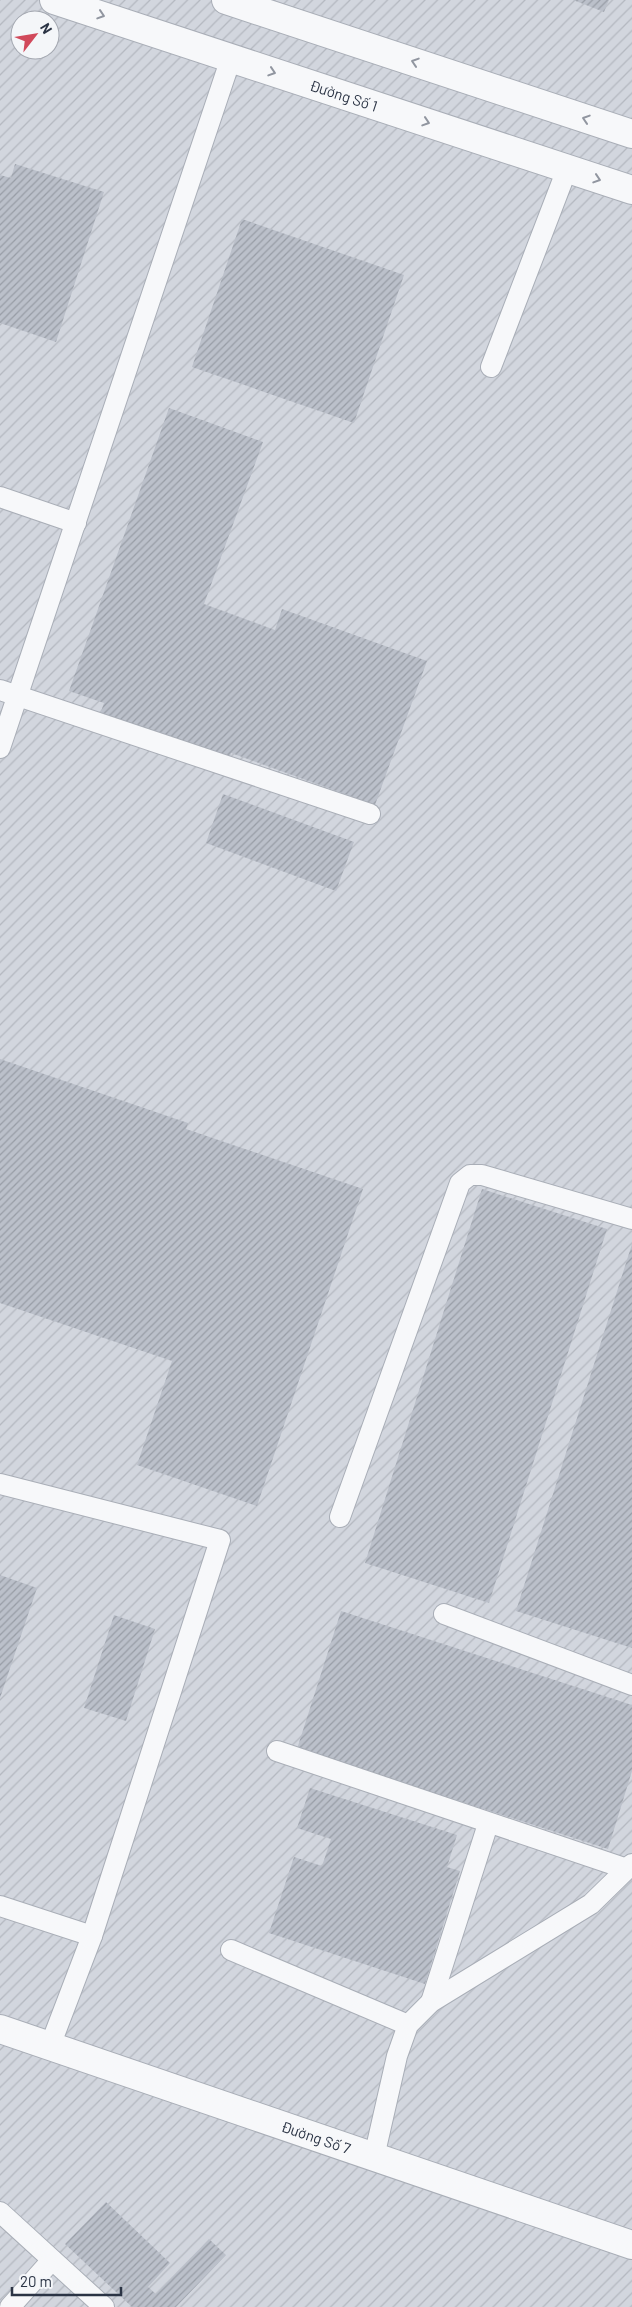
<svg xmlns="http://www.w3.org/2000/svg" width="632" height="2307" font-family="Barlow,sans-serif">
  <style>
    .industrial { fill: url(#industrial-furrows); fill-rule: evenodd }
    .building { fill: url(#building-hatch) }
    .lines { fill: none; stroke-linecap: round; stroke-linejoin: round }
    .service-casing { stroke: #a9aeb7; stroke-width: 22 }
    .minor-casing { stroke: #a9aeb7; stroke-width: 30 }
    .tertiary-casing { stroke: #a9aeb7; stroke-width: 30 }
    .service { stroke: #f7f8fa; stroke-width: 20 }
    .minor { stroke: #f7f8fa; stroke-width: 28 }
    .tertiary { stroke: #f7f8fa; stroke-width: 28 }
    .oneway { stroke: #9196a0 }
    .labels { text-anchor: middle; dominant-baseline: central; stroke-width: 4; stroke-linejoin: round; paint-order: stroke }
    .street-label { font-size: 15px; fill: #2b3445; stroke: #f4f6f9 }
  </style>
  <defs>
    <pattern id="industrial-furrows" width="10" height="10" patternUnits="userSpaceOnUse" patternTransform="scale(1.25)"><rect width="10" height="10" fill="#d2d6de"/><path d="M-1 1l2-2M0 10L10 0M9 11l2-2" fill="none" stroke="#b4b8c0"/></pattern>
    <pattern id="building-hatch" width="6" height="6" patternUnits="userSpaceOnUse" patternTransform="scale(1.25)"><rect width="6" height="6" fill="#bbc0ca"/><path d="M-1 1l2-2M0 6l6-6M5 7l2-2" fill="none" stroke="#989da6"/></pattern>
  </defs>
  <rect width="100%" height="100%" fill="#e4e7ec"/>
  <!-- industrial -->
  <path class="industrial" d="M0 0H632V2307H0ZM20 20H50V50H20Z"/>
  <!-- building -->
  <g class="building">
    <path d="M573 0H609L604 12Z"/>
    <path d="M15 164 104 192 56 342 0 323V175L11 178Z"/>
    <path d="M242 219 404 275 354 423 192 367Z"/>
    <path d="M169 408 263 442 204 604 275 630 282 609 427 661 375 805 231 753 229 760 100 714 104 703 69 691Z"/>
    <path d="M223 794 354 842 336 891 206 843Z"/>
    <path d="M0 1059 188 1123 186 1129 363 1189 257 1506 137 1465 172 1361 0 1303Z"/>
    <path d="M482 1189 607 1229 489 1603 365 1563Z"/>
    <path d="M632 1244V1648L516 1611Z"/>
    <path d="M0 1575 37 1588 0 1698Z"/>
    <path d="M341 1611 632 1705V1771L608 1849 297 1749Z"/>
    <path d="M114 1615 155 1629 126 1721 84 1708Z"/>
    <path d="M310 1788 457 1835 447 1867 460 1871 425 1984 269 1933 294 1857 322 1866 331 1839 297 1828Z"/>
    <path d="M106 2202 170 2263 148 2287 156 2294 209 2239 226 2255 176 2307H132L65 2244Z"/>
  </g>
  <g class="lines">
    <defs>
      <g id="service">
        <path d="M491 367 567 169"/>
        <path d="M0 497 76 523"/>
        <path d="M0 690 370 814"/>
        <path d="M0 748 231 58"/>
        <path d="M0 1484 220 1540 92 1936 50 2046"/>
        <path d="M340 1517 460 1183 470 1175H482L632 1219"/>
        <path d="M444 1614 632 1685"/>
        <path d="M277 1751 627 1869"/>
        <path d="M0 1906 92 1936"/>
        <path d="M231 1950 408 2025"/>
        <path d="M431 2002 488 1824"/>
        <path d="M374 2157 397 2056 408 2025 431 2002 591 1904 632 1864"/>
        <path d="M0 2212 104 2307"/>
        <path d="M10 2307 52 2260"/>
      </g>
      <g id="minor">
        <path id="s1" d="M0 2029 632 2245"/>
      </g>
      <g id="tertiary">
        <path id="s2" d="M54 0 632 190"/>
        <path d="M226 0 632 134"/>
      </g>
    </defs>
    <!-- service casing -->
    <use href="#service" class="service-casing"/>
    <!-- minor casing -->
    <use href="#minor" class="minor-casing"/>
    <!-- tertiary casing -->
    <use href="#tertiary" class="tertiary-casing"/>
    <!-- service -->
    <use href="#service" class="service"/>
    <!-- minor -->
    <use href="#minor" class="minor"/>
    <!-- tertiary -->
    <use href="#tertiary" class="tertiary"/>
  </g>
  <!-- one-way arrows -->
  <defs><path id="oneway-chevron" d="M-2-3.5L2.5 0L-2 3.5" fill="none" stroke-width="1.6" stroke-linecap="round" stroke-linejoin="round" transform="scale(1.25)"/></defs>
  <g class="oneway">
    <use href="#oneway-chevron" transform="translate(101 15) rotate(18)"/>
    <use href="#oneway-chevron" transform="translate(415 62) rotate(-162)"/>
    <use href="#oneway-chevron" transform="translate(272 72) rotate(18)"/>
    <use href="#oneway-chevron" transform="translate(586 119) rotate(-162)"/>
    <use href="#oneway-chevron" transform="translate(426 122) rotate(18)"/>
    <use href="#oneway-chevron" transform="translate(597 179) rotate(18)"/>
  </g>
  <g class="labels">
    <!-- street labels -->
    <g class="street-label">
      <text stroke="none"><textPath href="#s2" startOffset="305">Đường Số 1</textPath></text>
      <text stroke="none"><textPath href="#s1" startOffset="334">Đường Số 7</textPath></text>
    </g>
  </g>
  <!-- north arrow -->
  <g transform="translate(35 35) rotate(59)"><circle r="24" fill="#f4f6f9" stroke="#a4a8b1"/>
  <path d="M0-4L9 19L0 12L-9 19Z" fill="#d1495b"/>
  <text y="-8" font-size="14" font-weight="bold" text-anchor="middle" fill="#2b3445">N</text>
  </g>
  <!-- scale -->
  <path d="M12 2287v8h109v-8" fill="none" stroke="#2b3445" stroke-width="2.5"/>
  <text x="20" y="2287" font-size="15" fill="#2b3445" stroke="#f4f6f9" stroke-width="4" paint-order="stroke">20 m</text>
</svg>
